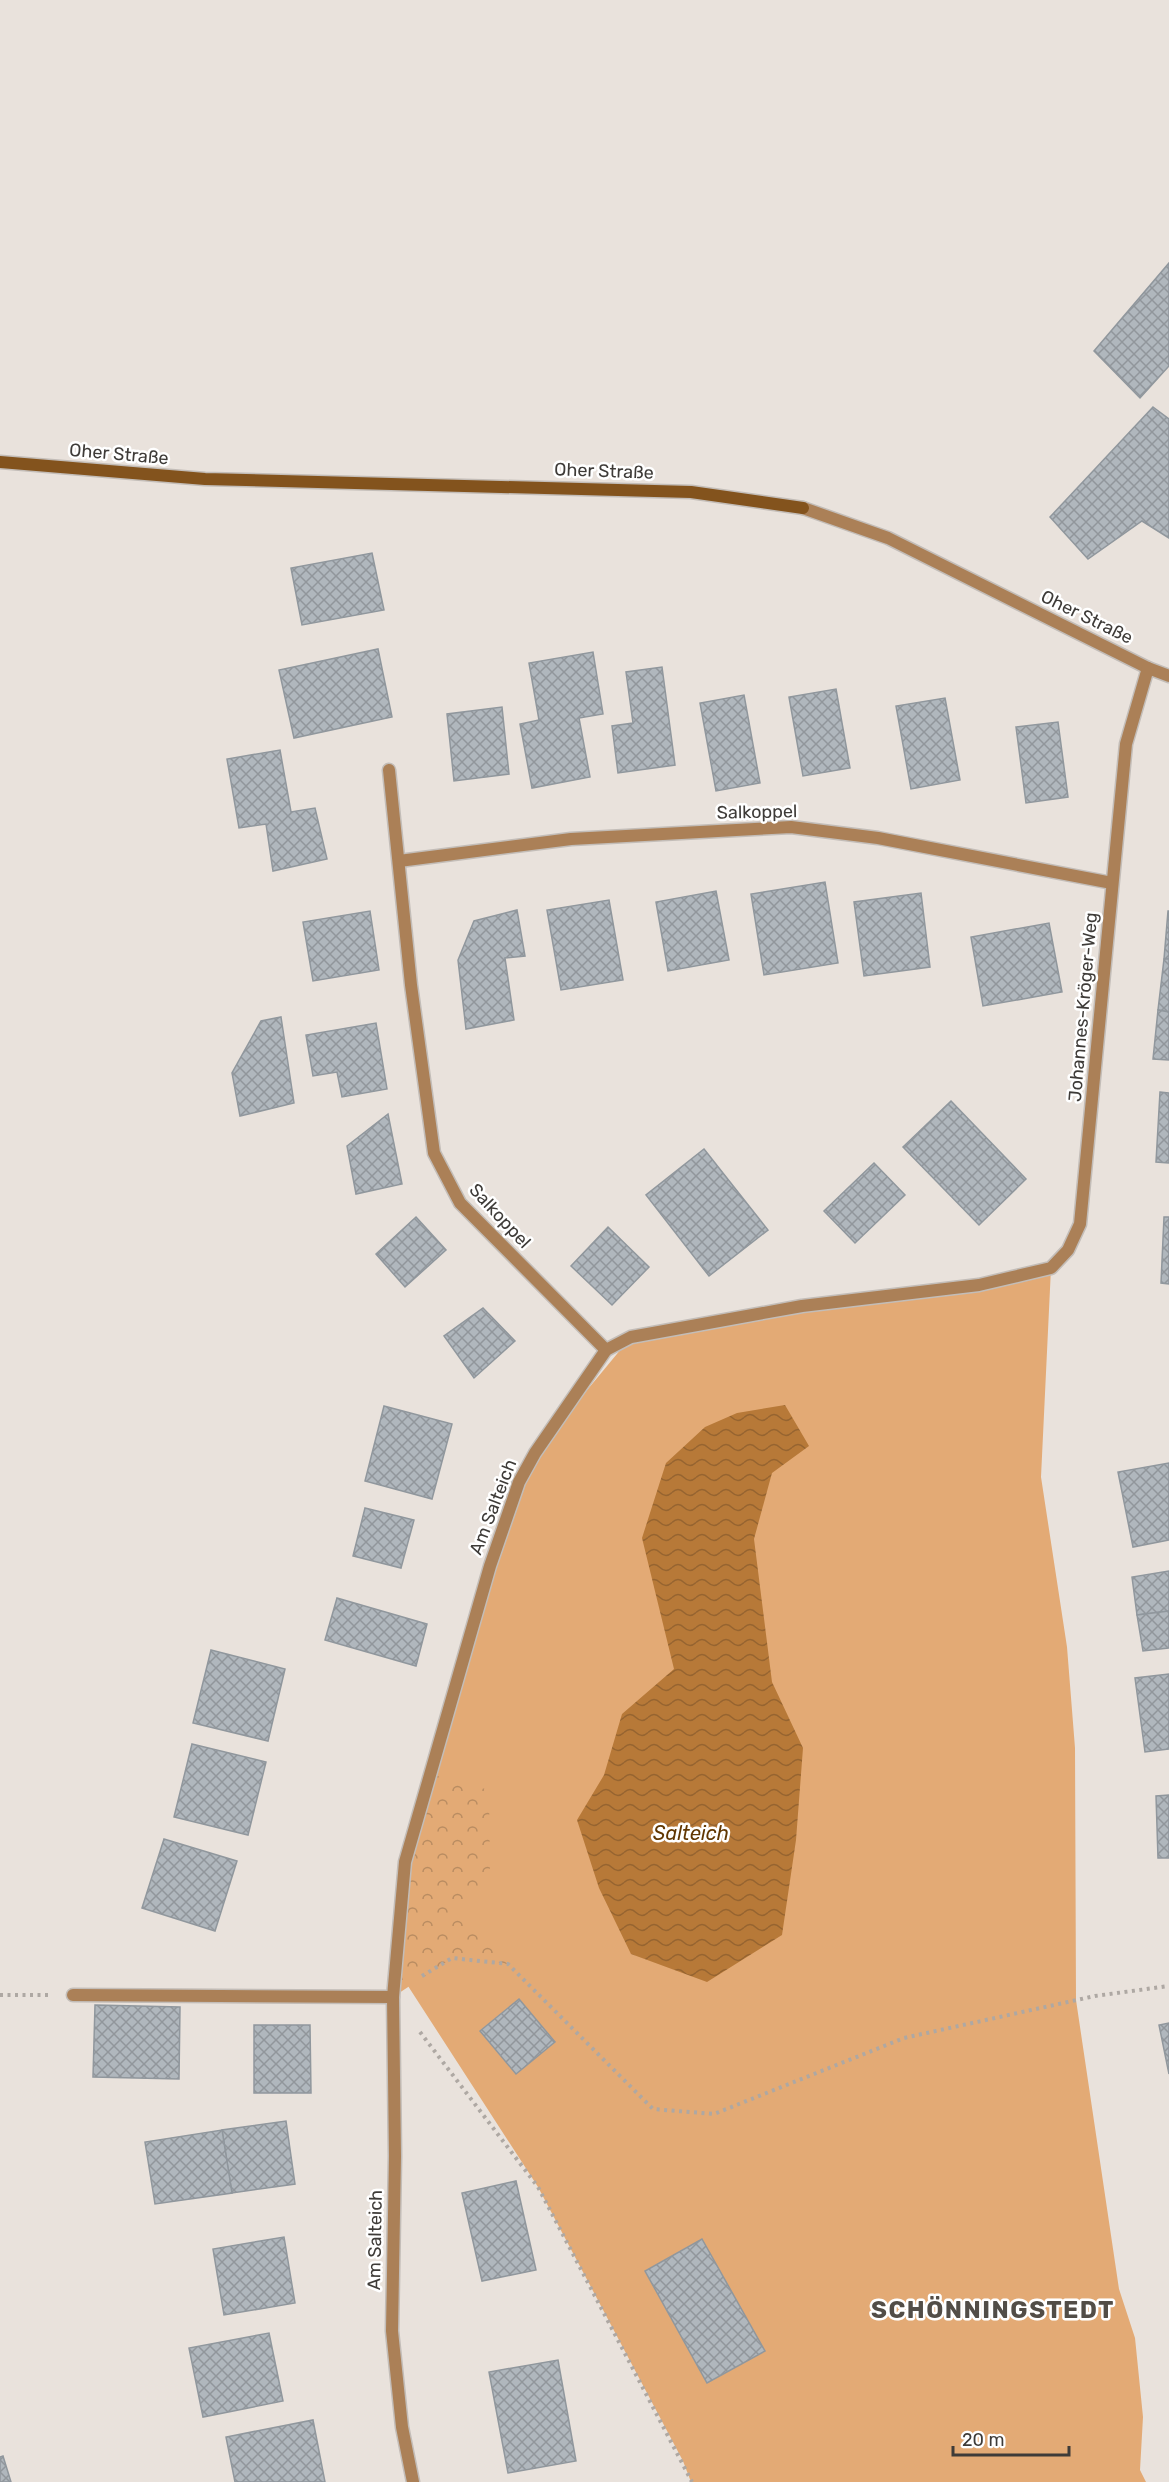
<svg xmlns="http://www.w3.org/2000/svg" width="1169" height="2482" font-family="Rubik,sans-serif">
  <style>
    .grass { fill: #e3aa75 }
    .park { fill: url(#park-crowns) }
    .water { fill: url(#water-waves) }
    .building { fill: url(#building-cross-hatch); stroke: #90979d; stroke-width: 1.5 }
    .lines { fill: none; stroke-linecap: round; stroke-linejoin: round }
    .street-casing { stroke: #c3bdb8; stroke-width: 15 }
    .secondary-casing { stroke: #c3bdb8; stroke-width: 15 }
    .path { stroke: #aea8a3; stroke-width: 4; stroke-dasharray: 3 4.5; stroke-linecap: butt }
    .street { stroke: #ab8057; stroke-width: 12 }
    .secondary { stroke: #83531d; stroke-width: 12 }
    .labels { text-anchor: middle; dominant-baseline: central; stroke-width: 5; stroke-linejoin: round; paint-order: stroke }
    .street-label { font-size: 18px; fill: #3e3b38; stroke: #fff }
    .water-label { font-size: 20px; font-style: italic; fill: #613702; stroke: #fff }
    .district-label { font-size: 24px; font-weight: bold; letter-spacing: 1.5px; fill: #524d47; stroke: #fff }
  </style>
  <defs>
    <pattern id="park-crowns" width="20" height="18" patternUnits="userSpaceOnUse" patternTransform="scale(1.5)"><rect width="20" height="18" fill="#e3aa75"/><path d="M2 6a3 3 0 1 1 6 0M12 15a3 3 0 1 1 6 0" fill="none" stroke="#b98c61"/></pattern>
    <pattern id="water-waves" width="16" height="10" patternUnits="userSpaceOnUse" patternTransform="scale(1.5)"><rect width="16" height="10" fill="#b77938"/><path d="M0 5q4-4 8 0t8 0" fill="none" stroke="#966430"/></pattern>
    <pattern id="building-cross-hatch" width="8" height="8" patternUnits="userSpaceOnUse" patternTransform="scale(1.5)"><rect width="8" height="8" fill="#b0b7bd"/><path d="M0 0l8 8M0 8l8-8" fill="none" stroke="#91969b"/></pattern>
  </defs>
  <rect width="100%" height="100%" fill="#e9e2dc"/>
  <!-- grass -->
  <path class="grass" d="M1051 1268 1041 1477 1067 1647 1075 1748 1076 2000 1119 2289 1135 2338 1143 2417 1140 2470 1146 2482H691L683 2461 538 2187 408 1986 405 1862 490 1566 535 1453 631 1337Z"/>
  <!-- park -->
  <path class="park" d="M430 1774 489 1790 490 1878 464 1914 508 1964 452 1958 393 1997 405 1862Z"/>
  <!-- water -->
  <path class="water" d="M785 1405 809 1446 772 1473 754 1539 772 1682 803 1748 796 1840 782 1935 707 1982 631 1954 599 1888 577 1820 604 1775 622 1714 674 1669 642 1538 666 1463 705 1427 737 1413Z"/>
  <!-- building -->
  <g class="building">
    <path d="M1169 263V366L1140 398 1094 351Z"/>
    <path d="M1153 407 1169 419V538L1142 521 1088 559 1050 517Z"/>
    <path d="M372 553 384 610 302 625 291 568Z"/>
    <path d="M378 649 392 717 294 738 279 670Z"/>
    <path d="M593 652 603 714 579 718 590 777 532 788 520 724 539 720 529 663Z"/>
    <path d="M662 667 675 765 618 773 612 726 633 723 626 672Z"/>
    <path d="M836 689 850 768 803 776 789 697Z"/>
    <path d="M744 695 760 783 716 791 700 703Z"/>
    <path d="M945 698 960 780 911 789 896 706Z"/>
    <path d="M502 707 509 774 454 781 447 714Z"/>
    <path d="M1058 722 1068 797 1026 803 1016 727Z"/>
    <path d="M280 750 291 812 315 808 327 859 273 871 266 824 239 828 227 759Z"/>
    <path d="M825 882 838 963 764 975 751 894Z"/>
    <path d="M716 891 729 960 668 971 656 902Z"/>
    <path d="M921 893 930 967 864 976 854 902Z"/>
    <path d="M609 900 623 980 561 990 547 910Z"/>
    <path d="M517 910 525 956 505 958 514 1020 466 1029 458 960 474 921Z"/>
    <path d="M370 911 379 970 313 981 303 922Z"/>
    <path d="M1168 911H1169V959H1164Z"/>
    <path d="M1049 923 1062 992 983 1006 971 937Z"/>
    <path d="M1164 959H1169V1012L1158 1010Z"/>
    <path d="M1158 1010 1169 1012V1060L1153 1059Z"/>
    <path d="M281 1017 294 1103 240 1116 232 1073 261 1021Z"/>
    <path d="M376 1023 387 1089 342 1097 337 1072 313 1076 306 1035Z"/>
    <path d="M1160 1092 1169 1093V1163L1156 1162Z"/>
    <path d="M951 1101 1026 1179 979 1225 903 1147Z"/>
    <path d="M388 1114 402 1184 356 1194 347 1146Z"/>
    <path d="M704 1149 768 1230 709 1276 646 1195Z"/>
    <path d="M874 1163 905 1195 855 1243 824 1211Z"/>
    <path d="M416 1217 446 1250 405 1287 376 1254Z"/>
    <path d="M1164 1217H1169V1284L1161 1283Z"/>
    <path d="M608 1227 649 1267 612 1305 571 1266Z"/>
    <path d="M483 1308 515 1341 474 1378 444 1336Z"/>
    <path d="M384 1406 452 1424 432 1499 365 1481Z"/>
    <path d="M1169 1463V1540L1133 1547 1118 1472Z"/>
    <path d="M365 1508 414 1520 401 1568 353 1556Z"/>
    <path d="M1169 1571V1611L1137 1615 1132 1577Z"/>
    <path d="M337 1598 427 1624 416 1666 325 1640Z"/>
    <path d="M1169 1611V1648L1143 1651 1137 1615Z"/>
    <path d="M211 1650 285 1669 268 1741 193 1723Z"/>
    <path d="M1169 1674V1749L1145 1752 1135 1678Z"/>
    <path d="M192 1744 266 1762 248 1835 174 1817Z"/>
    <path d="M1169 1795V1858H1158L1156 1796Z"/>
    <path d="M164 1839 237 1861 215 1931 142 1908Z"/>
    <path d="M519 1999 555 2042 516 2074 480 2031Z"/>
    <path d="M95 2005 180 2007 179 2079 93 2077Z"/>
    <path d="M1169 2023V2074L1159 2025Z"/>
    <path d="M254 2025H310L311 2093H254Z"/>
    <path d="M286 2121 295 2184 232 2193 222 2130Z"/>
    <path d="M222 2130 232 2193 155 2204 145 2142Z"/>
    <path d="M516 2181 536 2270 482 2281 462 2193Z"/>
    <path d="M284 2237 295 2303 224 2315 213 2249Z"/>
    <path d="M702 2239 765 2351 707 2383 645 2271Z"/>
    <path d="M269 2333 283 2401 203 2417 189 2348Z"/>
    <path d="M558 2360 576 2461 508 2473 489 2372Z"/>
    <path d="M313 2420 325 2482H235L226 2437Z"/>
    <path d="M3 2456 11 2482H0V2457Z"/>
  </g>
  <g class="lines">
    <defs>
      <g id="street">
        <path d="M803 508 888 538 1148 668 1169 676"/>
        <path d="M389 770 411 985 434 1153 460 1203 606 1350"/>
        <path d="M399 861 571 839 791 827 878 838 1112 883"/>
        <path d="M73 1995 393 1997"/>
        <path d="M413 2482 402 2427 392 2331 395 2156 393 1997 405 1862 490 1566 519 1482 535 1453 606 1350 631 1337 802 1306 979 1285 1051 1268 1068 1250 1080 1224 1126 744 1148 668"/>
      </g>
      <path id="secondary" d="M0 462 205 479 691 492 803 508"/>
    </defs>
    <!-- street casing -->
    <use href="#street" class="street-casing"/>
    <!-- secondary casing -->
    <use href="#secondary" class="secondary-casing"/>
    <!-- path -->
    <g class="path">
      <path d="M422 1976 452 1958 508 1964 653 2109 714 2114 904 2038 1095 1996 1169 1986"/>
      <path d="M0 1995H48"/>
      <path d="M420 2032 538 2187 692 2482"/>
    </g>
    <!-- street -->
    <use href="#street" class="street"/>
    <!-- secondary -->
    <use href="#secondary" class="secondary"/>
  </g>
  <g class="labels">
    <!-- street labels -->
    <g class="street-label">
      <text transform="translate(119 454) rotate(5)">Oher Straße</text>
      <text transform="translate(604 471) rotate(2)">Oher Straße</text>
      <text transform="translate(1087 617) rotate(26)">Oher Straße</text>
      <text transform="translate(757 812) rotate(-1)">Salkoppel</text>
      <text transform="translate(1083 1007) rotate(-85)">Johannes-Kröger-Weg</text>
      <text transform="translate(500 1216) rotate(47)">Salkoppel</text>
      <text transform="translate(493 1507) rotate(-69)">Am Salteich</text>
      <text transform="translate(375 2240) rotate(-89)">Am Salteich</text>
    </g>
    <!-- water labels -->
    <g class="water-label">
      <text x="691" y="1833">Salteich</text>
    </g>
    <!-- district labels -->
    <g class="district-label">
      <text x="993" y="2310">SCHÖNNINGSTEDT</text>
    </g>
  </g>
  <!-- scale -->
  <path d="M953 2446v9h116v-9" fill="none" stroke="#3e3b38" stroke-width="3"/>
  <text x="962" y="2446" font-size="18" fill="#3e3b38" stroke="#ffffff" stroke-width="4.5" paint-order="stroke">20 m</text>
</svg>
